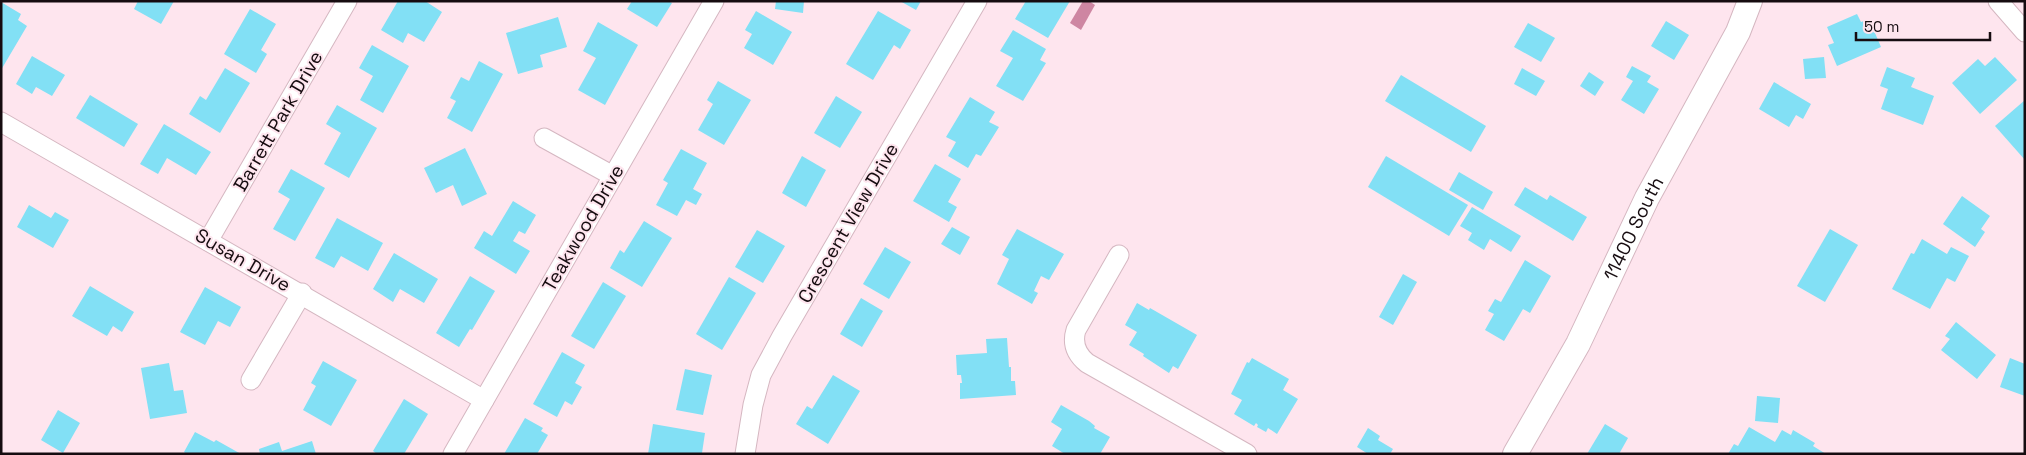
<svg xmlns="http://www.w3.org/2000/svg" width="2026" height="455" font-family="'Space Grotesk',sans-serif">
  <style>
    .water { fill: #ce86a2 }
    .building { fill: #82e0f5 }
    .lines { fill: none; stroke-linecap: round; stroke-linejoin: round }
    .minor-casing { stroke: #d5b7c1; stroke-width: 21 }
    .tertiary-casing { stroke: #d5b7c1; stroke-width: 26 }
    .minor { stroke: #fff; stroke-width: 19 }
    .tertiary { stroke: #fff; stroke-width: 24 }
    .labels { text-anchor: middle; dominant-baseline: central; stroke-width: 4; stroke-linejoin: round; paint-order: stroke }
    .street-label { font-size: 19px; fill: #160c10; stroke: #fee5ee }
  </style>
  <rect width="100%" height="100%" fill="#fee5ee"/>
  <!-- water -->
  <path class="water" d="M1083 1H1089L1095 5 1081 30 1070 23Z"/>
  <!-- building -->
  <g class="building">
    <path d="M138 1H174L161 24 134 9Z"/>
    <path d="M398 1H425L442 12 424 42 408 33 403 43 381 30Z"/>
    <path d="M632 1H668L672 3 657 27 627 9Z"/>
    <path d="M776 1H804L803 13 775 9Z"/>
    <path d="M900 1H921L916 10Z"/>
    <path d="M1026 1H1070L1048 38 1015 19Z"/>
    <path d="M1 2 21 14 18 20 27 26 1 70Z"/>
    <path d="M250 9 276 24 261 50 267 54 256 73 224 54Z"/>
    <path d="M756 11 792 32 773 65 744 48 752 34 745 30Z"/>
    <path d="M878 11 911 30 900 49 894 45 873 80 846 64Z"/>
    <path d="M1857 14 1861 22 1869 19 1881 47 1837 66 1828 45 1834 43 1827 27Z"/>
    <path d="M558 17 567 47 540 55 543 67 518 74 506 33Z"/>
    <path d="M1666 21 1689 35 1674 60 1651 46Z"/>
    <path d="M598 22 638 45 605 105 578 90 596 58 583 51Z"/>
    <path d="M1528 23 1555 38 1541 62 1514 47Z"/>
    <path d="M1013 30 1046 49 1040 60 1046 63 1023 101 996 86 1013 58 1000 51Z"/>
    <path d="M372 45 409 66 383 113 360 100 373 76 359 68Z"/>
    <path d="M32 56 65 75 52 96 36 87 32 94 16 84Z"/>
    <path d="M1824 57 1826 78 1805 79 1803 59Z"/>
    <path d="M1995 57 2017 80 1980 114 1952 83 1978 59 1985 66Z"/>
    <path d="M479 61 503 74 472 132 447 118 456 101 450 98 461 77 469 81Z"/>
    <path d="M1632 66 1651 76 1647 82 1659 89 1644 114 1621 100 1633 81 1626 77Z"/>
    <path d="M1887 67 1915 78 1911 87 1934 96 1923 125 1881 109 1888 89 1880 86Z"/>
    <path d="M225 68 250 83 220 133 189 114 200 96 206 100Z"/>
    <path d="M1522 68 1545 81 1536 96 1514 84Z"/>
    <path d="M1589 72 1604 82 1595 96 1580 86Z"/>
    <path d="M1401 75 1486 126 1471 152 1385 101Z"/>
    <path d="M718 81 751 100 724 145 698 130 713 104 707 100Z"/>
    <path d="M1774 82 1811 104 1803 119 1796 115 1789 127 1759 109Z"/>
    <path d="M90 95 138 124 124 147 76 118Z"/>
    <path d="M836 96 862 112 840 148 814 133Z"/>
    <path d="M970 97 995 112 989 122 999 127 981 156 976 154 968 168 948 156 956 142 946 137Z"/>
    <path d="M2025 100V160L1995 126Z"/>
    <path d="M337 105 377 128 349 178 324 164 341 133 326 124Z"/>
    <path d="M164 124 211 152 196 175 167 158 158 174 140 164Z"/>
    <path d="M465 148 487 194 462 206 453 185 436 193 424 168Z"/>
    <path d="M681 149 707 163 693 189 702 194 696 205 686 200 677 216 656 205 668 183 663 180Z"/>
    <path d="M802 156 826 170 806 207 782 193Z"/>
    <path d="M1386 156 1468 205 1449 236 1368 187Z"/>
    <path d="M935 164 961 179 948 202 957 207 949 222 913 201Z"/>
    <path d="M291 169 325 188 295 241 273 229 290 199 278 192Z"/>
    <path d="M1459 172 1493 192 1483 210 1449 190Z"/>
    <path d="M1525 187 1547 200 1550 195 1587 217 1573 241 1514 205Z"/>
    <path d="M1962 196 1990 216 1981 229 1985 232 1975 247 1943 224Z"/>
    <path d="M513 201 536 215 525 234 519 231 513 241 530 251 516 274 474 248 484 231 492 236Z"/>
    <path d="M29 205 51 218 55 212 69 220 53 248 17 227Z"/>
    <path d="M1472 207 1521 236 1511 252 1490 239 1484 250 1468 240 1472 233 1460 226Z"/>
    <path d="M337 218 383 243 368 271 341 256 334 268 315 258Z"/>
    <path d="M644 221 672 238 642 287 610 268 620 250 624 253Z"/>
    <path d="M952 227 970 237 960 255 941 244Z"/>
    <path d="M1017 229 1064 254 1049 280 1041 276 1034 291 1038 293 1032 304 997 284 1009 259 1002 255Z"/>
    <path d="M1830 229 1858 245 1825 302 1797 286Z"/>
    <path d="M757 230 785 246 763 283 735 267Z"/>
    <path d="M1922 239 1947 254 1951 247 1969 256 1955 282 1947 278 1930 309 1892 289 1911 253 1914 254Z"/>
    <path d="M885 247 911 262 889 299 863 284Z"/>
    <path d="M394 253 438 279 424 303 400 289 393 302 373 289Z"/>
    <path d="M1525 260 1551 276 1530 313 1523 309 1504 341 1485 330 1494 314 1488 311 1495 299 1501 302Z"/>
    <path d="M1403 274 1417 282 1393 325 1379 317Z"/>
    <path d="M470 276 495 291 472 330 470 329 459 347 436 333Z"/>
    <path d="M729 277 756 293 722 350 696 334Z"/>
    <path d="M603 282 626 296 594 349 571 336Z"/>
    <path d="M90 286 134 312 122 332 113 326 107 336 72 316Z"/>
    <path d="M205 287 241 307 230 327 218 321 205 345 180 332Z"/>
    <path d="M861 298 883 311 862 347 840 334Z"/>
    <path d="M1137 303 1149 310 1150 308 1197 335 1178 369 1173 366 1169 373 1143 356 1144 354 1129 345 1137 332 1125 325Z"/>
    <path d="M1956 322 1996 355 1977 379 1941 350 1950 339 1945 336Z"/>
    <path d="M1007 338 1009 367H1011V381H1015L1016 395 960 399V383H962L961 375H957L956 355 987 353 986 339Z"/>
    <path d="M562 352 585 365 575 383 582 387 572 405 565 401 557 417 533 404Z"/>
    <path d="M1252 358 1289 379 1283 390 1298 399 1277 434 1268 428 1266 432 1257 427 1258 425 1256 423 1254 426 1234 414 1242 400 1231 394 1247 362 1249 363Z"/>
    <path d="M2010 358 2025 364V396L2000 387Z"/>
    <path d="M323 361 357 380 331 426 303 410 316 386 311 383Z"/>
    <path d="M169 363 174 391 183 390 187 413 150 419 141 368Z"/>
    <path d="M685 369 712 375 703 415 676 410Z"/>
    <path d="M833 375 860 391 828 444 796 424 807 406 812 409Z"/>
    <path d="M1757 396 1780 398 1778 423 1755 421Z"/>
    <path d="M404 399 428 414 404 454H377L373 451Z"/>
    <path d="M1061 405 1089 421 1095 426 1094 428 1110 437 1100 454H1065L1052 446 1062 429 1051 422Z"/>
    <path d="M58 410 80 423 63 453 41 440Z"/>
    <path d="M525 418 543 428 541 431 548 435 537 454H504Z"/>
    <path d="M653 424 705 433 702 453 648 454Z"/>
    <path d="M1605 424 1628 438 1619 454H1587Z"/>
    <path d="M1749 427 1775 442 1782 430 1791 435 1793 430 1815 443 1813 446 1826 454H1728L1734 444 1738 446Z"/>
    <path d="M1368 428 1380 436 1378 440 1393 449 1390 454H1368L1357 447Z"/>
    <path d="M195 432 214 442 216 440 241 454H186L184 452Z"/>
    <path d="M312 441 316 454H260L259 449 279 442 282 451Z"/>
  </g>
  <g class="lines">
    <defs>
      <g id="minor">
        <path d="M1998 1 2025 32"/>
        <path d="M1 122 484 400"/>
        <path d="M544 138 613 176"/>
        <path d="M208 241 347 1"/>
        <path d="M1119 255 1076 330C1072 343 1076 354 1087 363L1247 454"/>
        <path d="M251 380 302 293"/>
        <path d="M453 454 714 1"/>
        <path d="M745 454 753 405 761 375 782 336 977 1"/>
      </g>
      <g id="tertiary">
        <path id="s1" d="M1515 454 1578 344 1647 198 1738 32 1750 1"/>
      </g>
    </defs>
    <!-- minor casing -->
    <use href="#minor" class="minor-casing"/>
    <!-- tertiary casing -->
    <use href="#tertiary" class="tertiary-casing"/>
    <!-- minor -->
    <use href="#minor" class="minor"/>
    <!-- tertiary -->
    <use href="#tertiary" class="tertiary"/>
  </g>
  <g class="labels">
    <!-- street labels -->
    <g class="street-label">
      <text transform="translate(278 121) rotate(-60)">Barrett Park Drive</text>
      <text transform="translate(848 223) rotate(-60)">Crescent View Drive</text>
      <text transform="translate(583 228) rotate(-60)">Teakwood Drive</text>
      <text stroke="none"><textPath href="#s1" startOffset="255">11400 South</textPath></text>
      <text transform="translate(243 260) rotate(30)">Susan Drive</text>
    </g>
  </g>
  <!-- border -->
  <rect width="2026" height="455" fill="none" stroke="#160c10" stroke-width="5"/>
  <!-- scale -->
  <path d="M1856 32v8h134v-8" fill="none" stroke="#160c10" stroke-width="2.5"/>
  <text x="1864" y="32" font-size="15" fill="#160c10" stroke="#fee5ee" stroke-width="4" paint-order="stroke">50 m</text>
</svg>
